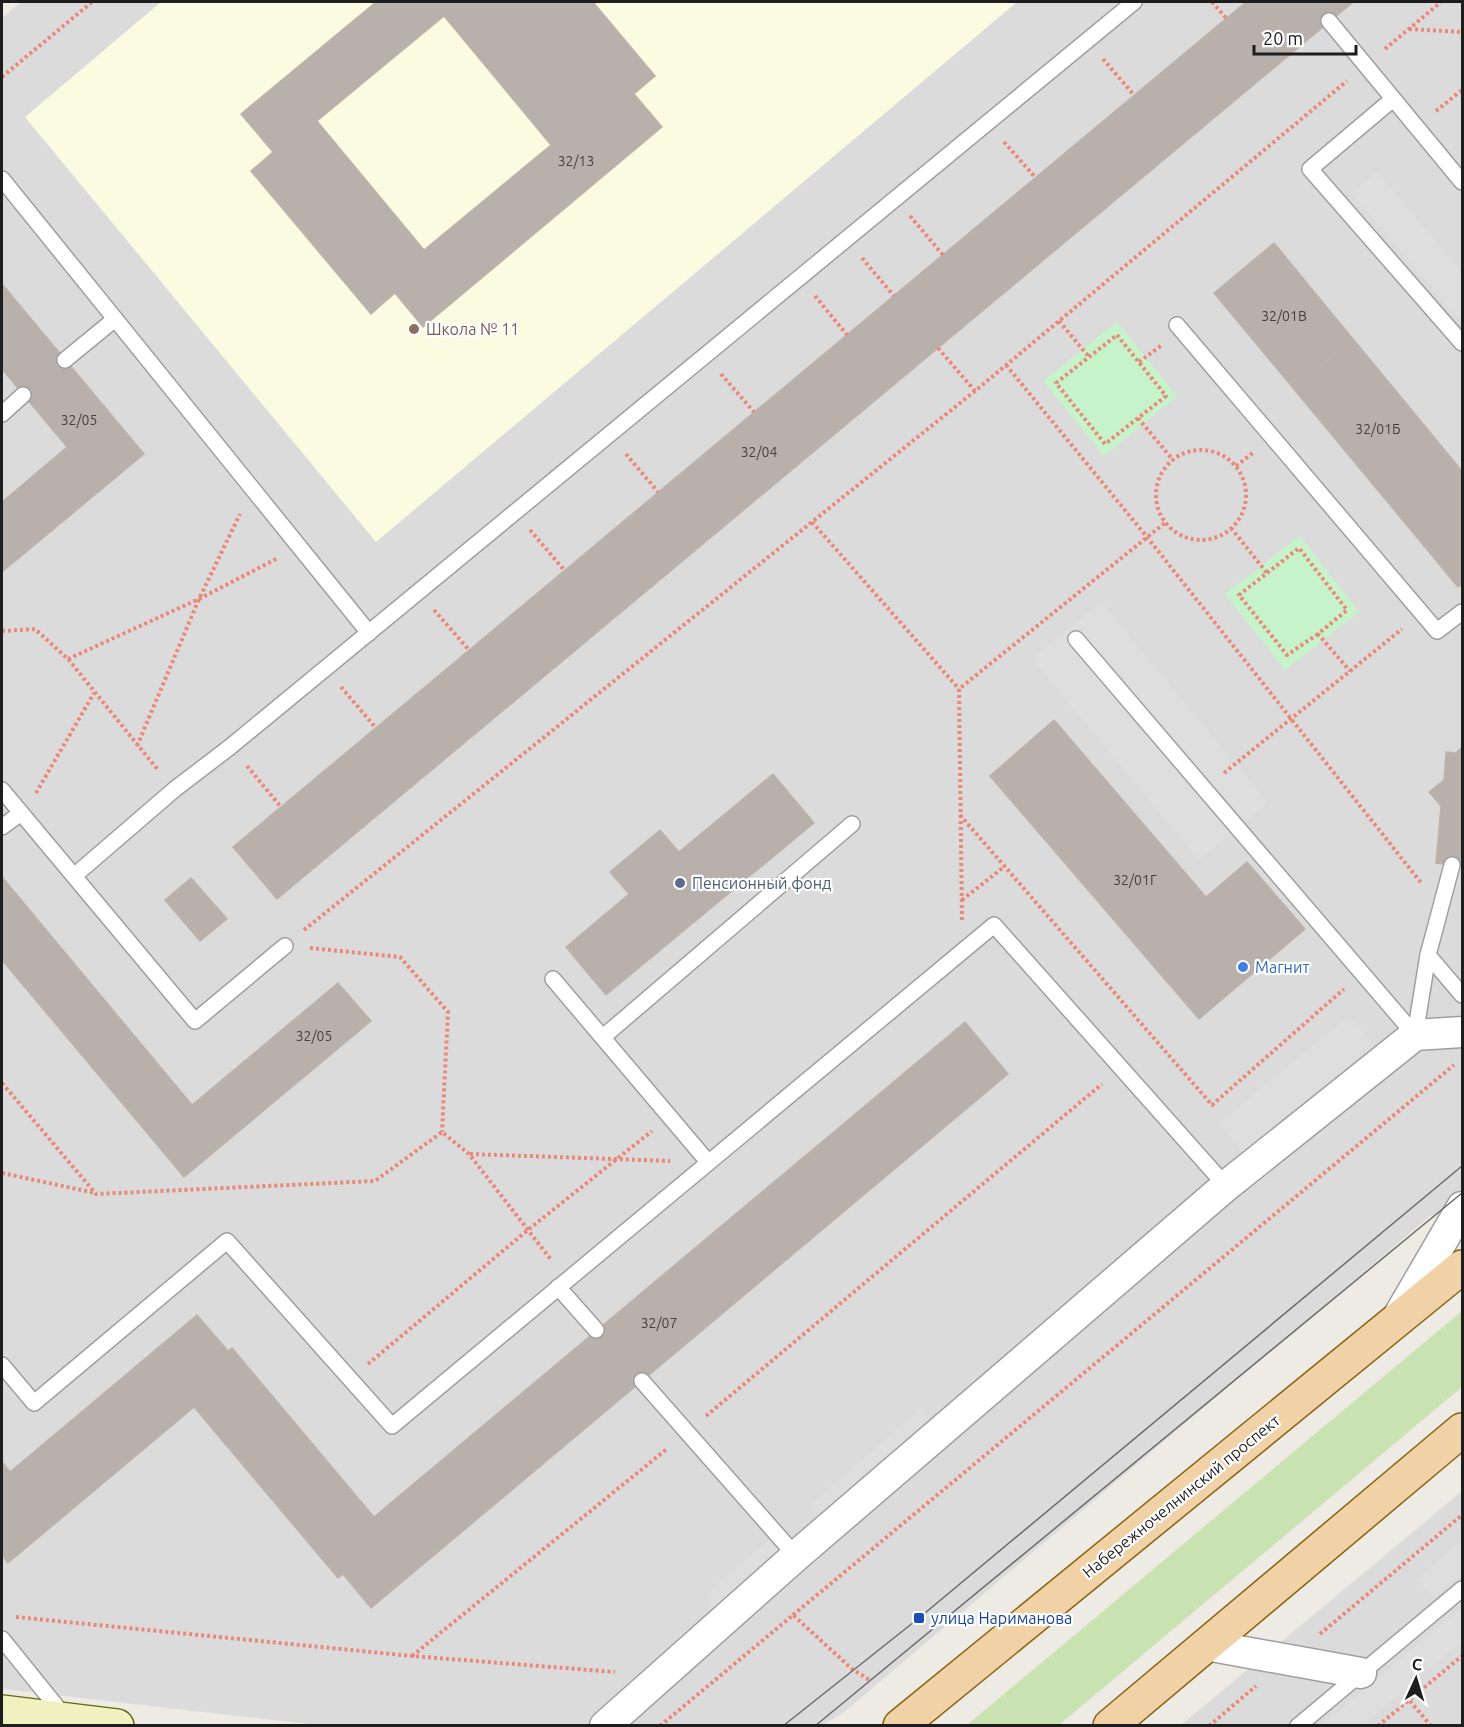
<svg xmlns="http://www.w3.org/2000/svg" width="1464" height="1727" font-family="Ubuntu,sans-serif">
  <style>
    .residential { fill: #dcdbdb }
    .education { fill: #fbfbe1 }
    .grass { fill: #c8e2b1 }
    .park { fill: #c7f3cb }
    .parking { fill: #dedede }
    .building { fill: #b7b0ab; stroke: #beb3a9; stroke-width: 1.5; fill-rule: evenodd }
    .lines { fill: none; stroke-linecap: round; stroke-linejoin: round }
    .service-casing { stroke: #9f9f9f; stroke-width: 18 }
    .minor-casing { stroke: #9f9f9f; stroke-width: 33 }
    .secondary-casing { stroke: #5e6911; stroke-width: 36 }
    .primary-casing { stroke: #876211; stroke-width: 36 }
    .path { stroke: #ea887a; stroke-width: 4; stroke-dasharray: 3 3; stroke-linecap: butt }
    .service { stroke: #fff; stroke-width: 15 }
    .minor { stroke: #fff; stroke-width: 30 }
    .secondary { stroke: #eff2bf; stroke-width: 33 }
    .primary { stroke: #f1d2a7; stroke-width: 33 }
    .tram { stroke: #6c6c6c; stroke-width: 1.5 }
    .education-dot { fill: #8d6e63; stroke: #fff; stroke-width: 2 }
    .service-dot { fill: #5c6f8a; stroke: #fff; stroke-width: 2 }
    .shop-dot { fill: #3f7fe0; stroke: #fff; stroke-width: 2 }
    .transit-dot { fill: #1a4fb4; stroke: #fff; stroke-width: 2 }
    .labels { text-anchor: middle; dominant-baseline: central; stroke-width: 4.5; stroke-linejoin: round; paint-order: stroke }
    .number-label { font-size: 14px; fill: #444241 }
    .education-label { font-size: 16px; fill: #785e54; stroke: #fff; text-anchor: start }
    .service-label { font-size: 16px; fill: #4e5e75; stroke: #fff; text-anchor: start }
    .shop-label { font-size: 16px; fill: #366cbe; stroke: #fff; text-anchor: start }
    .street-label { font-size: 16px; fill: #1e1e1e; stroke: #fff }
    .transit-label { font-size: 16px; fill: #164399; stroke: #fff; text-anchor: start }
  </style>
  <rect width="100%" height="100%" fill="#eeebe5"/>
  <!-- residential -->
  <g class="residential">
    <path d="M21 2H1462V1204L1430 1216 843 1713 823 1725 326 1726 2 1689V18Z"/>
    <path d="M1462 1491V1725H1181Z"/>
  </g>
  <!-- education -->
  <path class="education" d="M161 2H1017L376 542 25 117Z"/>
  <!-- grass -->
  <path class="grass" d="M1462 1311V1387L1059 1725H967Z"/>
  <!-- park -->
  <g class="park">
    <path d="M1117 322 1177 396 1104 456 1043 381Z"/>
    <path d="M1300 536 1359 612 1285 670 1225 594Z"/>
  </g>
  <!-- parking -->
  <g class="parking">
    <path d="M1377 172 1462 272V323L1351 193Z"/>
    <path d="M1101 602 1268 803 1199 860 1032 659Z"/>
    <path d="M1349 1016 1376 1049 1246 1157 1219 1123Z"/>
    <path d="M921 1408 937 1426 825 1524 809 1506Z"/>
    <path d="M769 1539 783 1555 707 1621 712 1589Z"/>
    <path d="M1462 1540V1574L1434 1598 1417 1579Z"/>
    <path d="M1462 1607V1641L1363 1725H1322Z"/>
  </g>
  <!-- building -->
  <g class="building">
    <path d="M376 2H593L655 76 634 94 662 127 423 327 395 293 371 314 251 171 273 152 241 114ZM444 16 551 145 424 250 317 121Z"/>
    <path d="M1246 2H1353L277 899 233 847Z"/>
    <path d="M1274 243 1353 339 1293 388 1214 293Z"/>
    <path d="M2 284 144 454 2 572V502L67 447 2 369Z"/>
    <path d="M1353 339 1462 471V584L1458 587 1293 388Z"/>
    <path d="M1054 720 1206 897 1247 862 1305 929 1199 1019 990 776Z"/>
    <path d="M1462 747V866L1436 863 1441 806 1429 792 1444 780 1446 752 1456 753Z"/>
    <path d="M773 774 814 823 606 995 566 947 629 894 610 872 660 830 679 852Z"/>
    <path d="M2 877 192 1105 338 983 371 1021 184 1177 2 960Z"/>
    <path d="M191 878 227 919 200 941 165 900Z"/>
    <path d="M965 1022 1008 1074 371 1608 343 1574 338 1578 194 1407 8 1563 2 1555V1462L10 1472 197 1315 228 1351 232 1348 374 1517Z"/>
  </g>
  <g class="lines">
    <defs>
      <g id="service">
        <path d="M1329 21 1462 182"/>
        <path d="M1393 99 1310 169 1462 343"/>
        <path d="M2 179 369 633"/>
        <path d="M1177 325 1437 631 1462 612"/>
        <path d="M65 360 115 319"/>
        <path d="M2 414 23 395"/>
        <path d="M1076 639 1415 1035"/>
        <path d="M2 790 195 1021 285 946"/>
        <path d="M2 827 21 813"/>
        <path d="M74 876 175 789 230 747 1134 2"/>
        <path d="M1428 955 1462 995"/>
        <path d="M553 979 708 1162"/>
        <path d="M1415 1035 1428 955 1452 865"/>
        <path d="M603 1037 852 824"/>
        <path d="M558 1287 596 1330"/>
        <path d="M2 1365 34 1403 227 1241 392 1426 994 925 1226 1186"/>
        <path d="M642 1381 796 1556"/>
        <path d="M2 1639 65 1717"/>
        <path d="M1298 1726 1462 1589"/>
      </g>
      <g id="minor">
        <path d="M1399 1315 1462 1207"/>
        <path d="M1206 1645 1361 1673"/>
        <path d="M605 1726 796 1556 1226 1186 1415 1035 1462 1032"/>
      </g>
      <path id="secondary" d="M2 1712 117 1726"/>
      <g id="primary">
        <path d="M900 1726 1462 1267"/>
        <path d="M1110 1726 1462 1430"/>
      </g>
    </defs>
    <!-- service casing -->
    <use href="#service" class="service-casing"/>
    <!-- minor casing -->
    <use href="#minor" class="minor-casing"/>
    <!-- secondary casing -->
    <use href="#secondary" class="secondary-casing"/>
    <!-- primary casing -->
    <use href="#primary" class="primary-casing"/>
    <!-- path -->
    <g class="path">
      <path d="M1212 2 1226 18"/>
      <path d="M1409 29 1462 32"/>
      <path d="M1385 49 1441 2"/>
      <path d="M1103 59 1134 95"/>
      <path d="M2 77 92 2"/>
      <path d="M1436 111 1462 90"/>
      <path d="M1004 142 1035 177"/>
      <path d="M910 216 943 255"/>
      <path d="M862 258 894 296"/>
      <path d="M815 296 847 335"/>
      <path d="M1059 321 1089 357"/>
      <path d="M1117 335 1166 396 1105 444 1056 383Z"/>
      <path d="M938 348 975 391"/>
      <path d="M1139 362 1162 345"/>
      <path d="M1006 365 1147 537 1422 884"/>
      <path d="M721 374 754 412"/>
      <path d="M1138 418 1173 460"/>
      <circle cx="1201" cy="495" r="45"/>
      <path d="M626 454 658 492"/>
      <path d="M1236 466 1254 452"/>
      <path d="M812 522 959 689"/>
      <path d="M1231 528 1267 573"/>
      <path d="M530 530 565 571"/>
      <path d="M434 610 469 650"/>
      <path d="M2 631 35 629 68 659 158 770"/>
      <path d="M1318 634 1287 655 1239 595 1299 548 1347 610 1318 634 1350 671"/>
      <path d="M68 659 199 599 278 558"/>
      <path d="M341 687 376 728"/>
      <path d="M137 746 199 599 240 514"/>
      <path d="M247 766 281 807"/>
      <path d="M1224 773 1402 629"/>
      <path d="M36 793 94 693"/>
      <path d="M960 815 1212 1105 1344 989"/>
      <path d="M962 900 1005 866"/>
      <path d="M962 920 959 689 1166 522"/>
      <path d="M304 930 975 391 1347 81"/>
      <path d="M310 948 400 957 448 1012 442 1132"/>
      <path d="M2 1083 96 1194 375 1181 442 1132 469 1154 552 1261"/>
      <path d="M470 1154 670 1161"/>
      <path d="M2 1173 95 1193"/>
      <path d="M368 1364 529 1229 652 1131"/>
      <path d="M706 1416 1102 1084"/>
      <path d="M793 1615 1454 1065"/>
      <path d="M16 1617 412 1656 615 1672"/>
      <path d="M1320 1634 1462 1515"/>
      <path d="M412 1656 668 1448"/>
      <path d="M1410 1701 1431 1726"/>
      <path d="M660 1726 793 1615 852 1669 871 1681"/>
      <path d="M1209 1726 1256 1686"/>
      <path d="M1378 1726 1462 1656"/>
    </g>
    <!-- service -->
    <use href="#service" class="service"/>
    <!-- minor -->
    <use href="#minor" class="minor"/>
    <!-- secondary -->
    <use href="#secondary" class="secondary"/>
    <!-- primary -->
    <use href="#primary" class="primary"/>
    <!-- tram -->
    <g class="tram">
      <path d="M783 1726 919 1618 1462 1166"/>
      <path d="M815 1726 1462 1193"/>
    </g>
  </g>
  <!-- markers -->
  <circle class="education-dot" cx="414" cy="329" r="6"/>
  <circle class="service-dot" cx="680" cy="883" r="6"/>
  <circle class="shop-dot" cx="1243" cy="967" r="6"/>
  <rect class="transit-dot" x="913" y="1612" width="12" height="12" rx="3"/>
  <g class="labels">
    <!-- number labels -->
    <g class="number-label">
      <text x="576" y="161">32/13</text>
      <text x="1284" y="316">32/01В</text>
      <text x="79" y="420">32/05</text>
      <text x="1378" y="429">32/01Б</text>
      <text x="759" y="452">32/04</text>
      <text x="1135" y="880">32/01Г</text>
      <text x="314" y="1036">32/05</text>
      <text x="659" y="1323">32/07</text>
    </g>
    <!-- education labels -->
    <g class="education-label">
      <text x="426" y="329">Школа № 11</text>
    </g>
    <!-- service labels -->
    <g class="service-label">
      <text x="692" y="883">Пенсионный фонд</text>
    </g>
    <!-- shop labels -->
    <g class="shop-label">
      <text x="1255" y="967">Магнит</text>
    </g>
    <!-- street labels -->
    <g class="street-label">
      <text transform="translate(1181 1496) rotate(-39)">Набережночелнинский проспект</text>
    </g>
    <!-- transit labels -->
    <g class="transit-label">
      <text x="931" y="1618">улица Нариманова</text>
    </g>
  </g>
  <!-- border -->
  <rect width="1464" height="1727" fill="none" stroke="#1e1e1e" stroke-width="6"/>
  <!-- north arrow -->
  <g transform="translate(1416 1679) rotate(4)" stroke="#ffffff" stroke-width="4.5" paint-order="stroke">
  <path d="M0-4.5L10 22L0 15L-10 22Z" fill="#1e1e1e"/>
  <text y="-9" font-size="16" font-weight="bold" text-anchor="middle" fill="#1e1e1e">С</text>
  </g>
  <!-- scale -->
  <path d="M1254 45v9h102v-9" fill="none" stroke="#1e1e1e" stroke-width="3"/>
  <text x="1263" y="45" font-size="18" fill="#1e1e1e" stroke="#ffffff" stroke-width="4.5" paint-order="stroke">20 m</text>
</svg>
